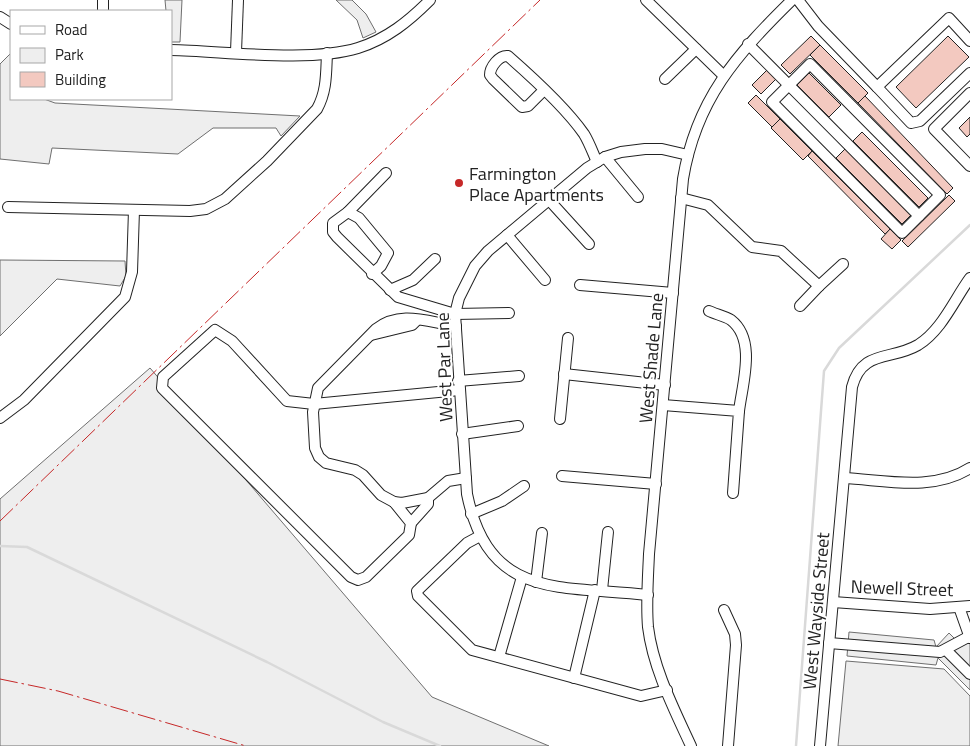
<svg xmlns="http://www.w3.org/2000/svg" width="970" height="746" font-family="'Titillium Web',sans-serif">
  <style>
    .green { fill: #eee; stroke: #6f6f6f }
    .parking { fill: #ededed; stroke: #6f6f6f }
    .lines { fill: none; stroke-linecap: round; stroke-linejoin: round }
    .stream { stroke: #d9d9d9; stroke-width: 2.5 }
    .building { fill: #f3c9c0; stroke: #222 }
    .minor-casing { stroke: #222; stroke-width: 12 }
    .minor { stroke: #fff; stroke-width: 10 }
    .power { stroke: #c62828; stroke-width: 1; stroke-dasharray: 18 4 2.5 4; stroke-linecap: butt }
    .poi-dot { fill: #c62828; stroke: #fff; stroke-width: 2 }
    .labels { text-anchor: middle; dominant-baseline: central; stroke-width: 4; stroke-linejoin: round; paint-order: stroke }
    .poi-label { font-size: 18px; fill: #222; stroke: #fff; text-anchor: start }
    .street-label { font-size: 18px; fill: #222; stroke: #fff }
  </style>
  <rect width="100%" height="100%" fill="#fff"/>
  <!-- green -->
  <g class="green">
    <path d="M165 0H182L180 42H171V11H166Z"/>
    <path d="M336 0H352L366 14 376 32 363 38 357 20Z"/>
    <path d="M11 53V99H44L55 103 300 116 281 136 276 128H213L178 154 52 148 49 164 0 159V64Z"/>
    <path d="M0 260 125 261 126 276 120 286 57 279 0 336Z"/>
    <path d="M150 368 432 697 549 746H0V499Z"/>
    <path d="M846 661 944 669 970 696V746H838Z"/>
  </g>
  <!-- parking -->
  <path class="parking" d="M849 632 934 640 936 647 949 633 961 645 970 642V690L938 658 936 665 847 656Z"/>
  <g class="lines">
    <!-- stream -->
    <g class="stream">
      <path d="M0 546 27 547 267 662 383 722 440 746"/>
      <path d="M796 746 824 371 839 348 970 225"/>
    </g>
  </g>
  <!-- building -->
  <g class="building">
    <path d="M811 36 820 45 790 74 781 65Z"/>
    <path d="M948 36 969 57 916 108 896 87Z"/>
    <path d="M820 45 868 93 858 103 810 55Z"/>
    <path d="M767 70 776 79 761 94 752 85Z"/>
    <path d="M809 73 841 105 829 117 797 85Z"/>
    <path d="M756 95 780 119 772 127 748 103Z"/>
    <path d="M865 96 953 188 947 194 858 103Z"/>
    <path d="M970 117V134L967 137 959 128Z"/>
    <path d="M780 119 812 151 803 160 771 128Z"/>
    <path d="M862 132 928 198 919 207 853 141Z"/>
    <path d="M845 149 911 215 902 224 836 158Z"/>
    <path d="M812 151 890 229 885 234 808 156Z"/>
    <path d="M949 195 955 201 908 247 902 241Z"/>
    <path d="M890 229 901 240 892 249 881 239Z"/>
  </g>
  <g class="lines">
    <defs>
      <g id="minor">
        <path d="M646 0 723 75"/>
        <path d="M798 0 818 26 877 87"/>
        <path d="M103 11V0"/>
        <path d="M0 17 11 24"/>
        <path d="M970 41 949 18 877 87 911 123 920 121 970 73"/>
        <path d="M748 44 919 216"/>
        <path d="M171 50C224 51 309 63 358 48 387 39 409 21 430 0"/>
        <path d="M236 52 238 0"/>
        <path d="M810 64 940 195 902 233 772 102Z"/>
        <path d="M665 79 696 49"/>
        <path d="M543 91 528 106 522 107 493 79 490 75C490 67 499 55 508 56 532 77 566 108 584 134 589 142 593 153 597 162"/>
        <path d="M970 93 934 129 970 166"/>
        <path d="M605 157 638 197"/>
        <path d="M681 198 708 205 752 247 781 251 819 286 843 264"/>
        <path d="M549 200 589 244"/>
        <path d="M8 207 190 211 206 209 225 199 267 161 317 109C327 91 326 73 327 53"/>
        <path d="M348 212 386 173"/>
        <path d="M507 235 545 280"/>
        <path d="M372 274 381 266 388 253 359 218 348 212 333 223V232L337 237 398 297 455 314 509 313"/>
        <path d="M580 285 673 293"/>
        <path d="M390 290 413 280 435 259"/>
        <path d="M800 306 819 286"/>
        <path d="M709 311C715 314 725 316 731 320 757 340 742 385 739 411"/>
        <path d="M456 326C427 322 401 310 376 329L318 388 313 412 315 448 319 457 326 463 355 470 363 475 381 495 394 502 402 503 428 498 448 481 466 478"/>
        <path d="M371 335 412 325 417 320"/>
        <path d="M564 374 665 385"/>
        <path d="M458 381 519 376"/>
        <path d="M663 405 739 411 733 493"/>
        <path d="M0 418 24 400 125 297 132 272 134 210"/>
        <path d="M560 419 568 338"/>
        <path d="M462 434 518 426"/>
        <path d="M562 476 656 484"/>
        <path d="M844 478C885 480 933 492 970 468"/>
        <path d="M394 502 411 523 409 535 366 577 358 580 351 577 162 388 163 377 215 330 232 341 287 401 314 404 459 390"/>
        <path d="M471 514 502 501 524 486"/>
        <path d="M411 523 428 504V498"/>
        <path d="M480 536 467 543 417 591 418 596 472 650 641 696 667 690"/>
        <path d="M536 582 542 533"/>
        <path d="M602 590 608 532"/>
        <path d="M648 595C561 585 489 601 467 494L455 314 459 298 475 266 488 251 587 168 605 157 621 152 645 149H662L688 155"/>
        <path d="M833 602 930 609 970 606"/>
        <path d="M959 607 970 638"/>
        <path d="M724 610 735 634 736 645 728 746"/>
        <path d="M829 643 940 652 970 636"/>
        <path d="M946 650 970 674"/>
        <path d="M499 657 522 577"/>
        <path d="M574 678 595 590"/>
        <path d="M691 746C674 709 653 668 648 627 646 603 648 578 649 554L683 179C696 100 736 55 792 0"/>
        <path d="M820 746 852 387C862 349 891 361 918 345 942 330 954 300 970 278"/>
      </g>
    </defs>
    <!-- minor casing -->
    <use href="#minor" class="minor-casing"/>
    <!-- minor -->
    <use href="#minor" class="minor"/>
    <!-- power -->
    <g class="power">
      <path d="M0 521 540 0"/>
      <path d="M0 679 58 691 246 746"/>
    </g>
  </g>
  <!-- markers -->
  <circle class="poi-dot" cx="459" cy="183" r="5"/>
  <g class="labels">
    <!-- poi labels -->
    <g class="poi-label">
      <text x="469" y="173">Farmington<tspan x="469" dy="21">Place Apartments</tspan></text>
    </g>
    <!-- street labels -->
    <g class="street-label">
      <text transform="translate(651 358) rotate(-85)">West Shade Lane</text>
      <text transform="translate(444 367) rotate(-92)">West Par Lane</text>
      <text transform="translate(902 588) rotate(2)">Newell Street</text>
      <text transform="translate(816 611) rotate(-85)">West Wayside Street</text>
    </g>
  </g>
  <!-- legend -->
  <rect x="10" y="10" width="162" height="90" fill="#ffffff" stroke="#a7a7a7"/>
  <rect x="20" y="26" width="25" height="8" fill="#ffffff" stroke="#a7a7a7"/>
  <text x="55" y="35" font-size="15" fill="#222222">Road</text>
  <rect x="20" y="48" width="25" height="15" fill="#eeeeee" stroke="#a7a7a7"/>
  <text x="55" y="60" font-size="15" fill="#222222">Park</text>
  <rect x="20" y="72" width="25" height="15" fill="#f3c9c0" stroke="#a7a7a7"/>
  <text x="55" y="85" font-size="15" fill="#222222">Building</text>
</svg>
